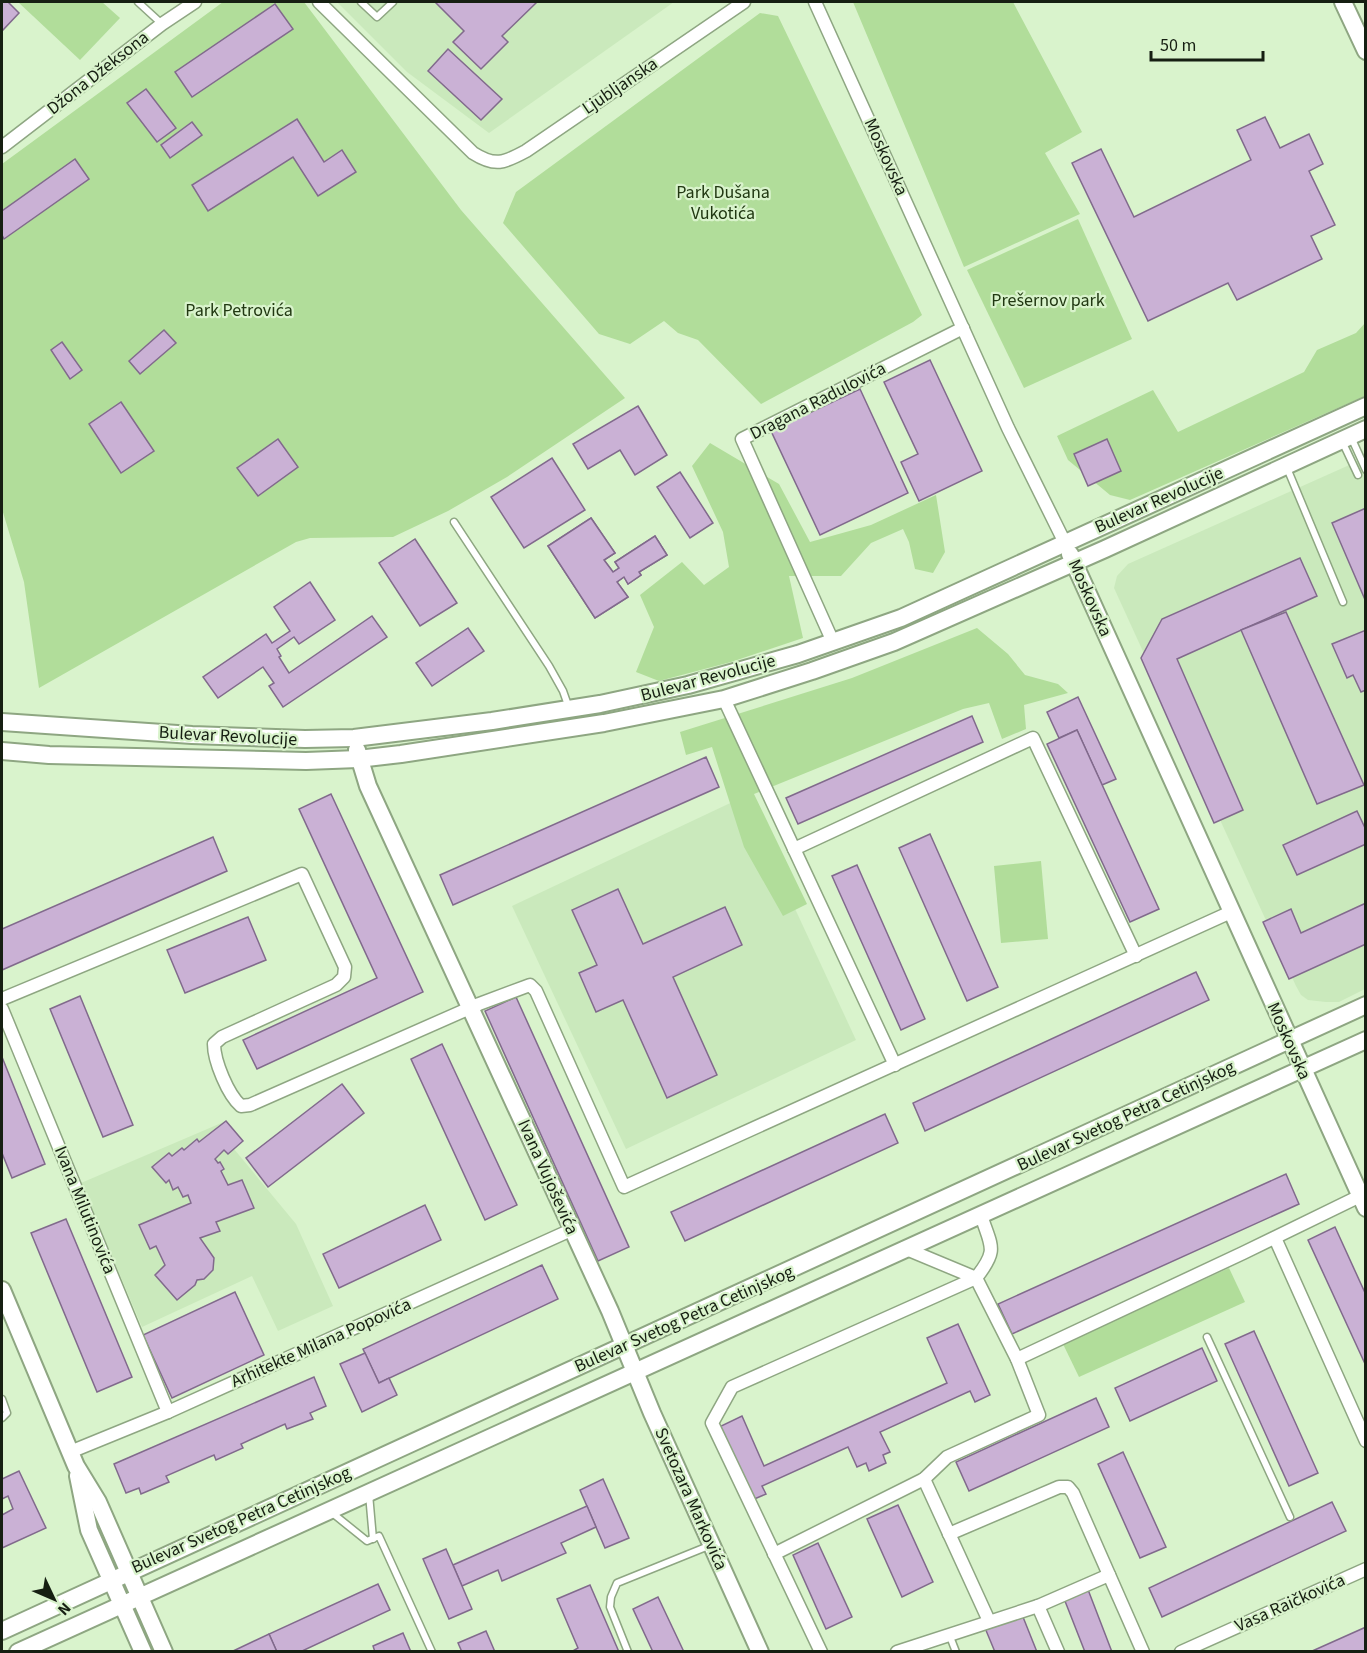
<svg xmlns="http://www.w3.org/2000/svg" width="1367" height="1653" font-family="'Source Sans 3',sans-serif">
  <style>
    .built { fill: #cae9bc }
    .green { fill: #b1dd9a }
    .building { fill: #cab1d5; stroke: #816a8c; stroke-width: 1.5 }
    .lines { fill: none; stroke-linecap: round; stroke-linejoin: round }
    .lane-casing { stroke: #8ea682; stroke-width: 9 }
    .street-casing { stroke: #8ea682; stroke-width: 15 }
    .secondary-casing { stroke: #8ea682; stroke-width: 20 }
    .lane { stroke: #fff; stroke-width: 6 }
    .street { stroke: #fff; stroke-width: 12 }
    .secondary { stroke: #fff; stroke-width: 16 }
    .labels { text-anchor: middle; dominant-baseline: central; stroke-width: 4.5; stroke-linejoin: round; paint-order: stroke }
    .street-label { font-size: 18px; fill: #161f12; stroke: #d9f3cc }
    .park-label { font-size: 18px; fill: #213812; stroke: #d9f3cc }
  </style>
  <rect width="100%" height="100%" fill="#d9f3cc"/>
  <!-- built -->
  <g class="built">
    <path d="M337 2H674L489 133 407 72Z"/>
    <path d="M1365 458V989L1339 1002H1326L1308 1000 1301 995 1296 986 1114 588 1117 576 1128 564Z"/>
    <path d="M743 797 856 1040 626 1149 512 906Z"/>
    <path d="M226 1121 243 1141 234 1149 296 1224 333 1306 278 1331 252 1276 142 1327 81 1183Z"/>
  </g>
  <!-- green -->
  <g class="green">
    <path d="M18 2H102L120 18 80 60Z"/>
    <path d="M223 2H304L461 210 625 398 507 477 448 511 393 537 310 538 296 542 39 688 24 582 2 509V164Z"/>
    <path d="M853 2H1013L1082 132 1045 153 1080 214 964 267Z"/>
    <path d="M760 13 778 16 922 315 913 322 761 404 698 340 678 333 664 321 630 344 599 334 503 223 516 192Z"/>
    <path d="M1078 219 1132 339 1024 388 967 270Z"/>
    <path d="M1365 323V396L1130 500 1110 495 1068 460 1057 436 1153 390 1178 432 1304 372 1317 350 1356 333Z"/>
    <path d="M710 443 779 484 810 542 871 525 936 495 945 552 933 573 915 569 909 542 903 529 871 543 841 576H789L803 638 731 662 659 681 636 672 654 627 640 595 682 562 704 585 729 567 723 532 692 466Z"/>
    <path d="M977 628 1008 654 1025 675 1058 684 1068 693 1024 705 1026 729 1002 739 989 703 963 709 754 794 807 904 783 916 744 847 712 747 686 755 680 732 852 678Z"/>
    <path d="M1041 861 1048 939 1001 943 994 866Z"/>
    <path d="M1229 1268 1245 1302 1079 1377 1063 1344Z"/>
  </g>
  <!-- building -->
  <g class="building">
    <path d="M2 2H8L19 13 2 31Z"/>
    <path d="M435 2H537L502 36 508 42 481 69 453 42 464 31Z"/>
    <path d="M275 4 293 29 192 97 175 72Z"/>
    <path d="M448 49 502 99 481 120 428 71Z"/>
    <path d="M146 89 176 128 157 142 127 103Z"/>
    <path d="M1265 117 1280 148 1309 134 1323 164 1309 171 1335 225 1311 236 1322 259 1237 300 1228 283 1148 321 1072 163 1101 149 1134 217 1251 160 1237 130Z"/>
    <path d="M297 119 324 162 342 150 356 172 318 196 293 157 208 211 192 185Z"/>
    <path d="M192 122 202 135 170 158 161 145Z"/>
    <path d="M75 159 89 179 4 239 2 235V211Z"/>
    <path d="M164 330 176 343 140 374 129 361Z"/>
    <path d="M62 342 82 370 70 379 51 350Z"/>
    <path d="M930 360 982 471 919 501 901 462 918 454 884 382Z"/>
    <path d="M860 389 908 493 820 535 771 431Z"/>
    <path d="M121 402 154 451 121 473 89 424Z"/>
    <path d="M638 406 667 455 635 475 620 450 588 469 573 444Z"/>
    <path d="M278 439 298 467 258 496 237 468Z"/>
    <path d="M1107 439 1121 471 1088 486 1074 454Z"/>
    <path d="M552 458 585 510 524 548 491 497Z"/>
    <path d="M680 472 713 523 690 538 657 487Z"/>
    <path d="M1366 508V602L1332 523Z"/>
    <path d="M591 518 615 553 604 560 613 572 619 568 615 562 655 536 667 555 639 572 641 575 628 584 624 577 617 582 628 597 595 618 548 546Z"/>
    <path d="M591 518 615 553 604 560 613 572 619 568 615 562 655 536 667 555 639 572 641 575 628 584 624 577 617 582 628 597 595 618 548 546Z"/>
    <path d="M415 539 457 603 420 626 379 563Z"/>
    <path d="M1300 558 1317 596 1177 659 1243 810 1214 823 1141 658 1162 619Z"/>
    <path d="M310 582 335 620 299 644 294 637 277 649 281 656 279 657 289 673 372 616 387 637 283 707 269 686 274 683 263 667 218 698 203 677 266 634 272 643 290 631 274 607Z"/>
    <path d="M1286 612 1364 785 1317 804 1241 630Z"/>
    <path d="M468 628 484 651 432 686 416 663Z"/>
    <path d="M1366 630V690L1361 692 1353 675 1347 678 1332 644Z"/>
    <path d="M1078 697 1116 779 1102 785 1077 730 1059 738 1047 712Z"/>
    <path d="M972 716 983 742 798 824 786 798Z"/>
    <path d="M1077 730 1159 909 1130 922 1047 744Z"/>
    <path d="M706 757 719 787 453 905 440 875Z"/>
    <path d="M331 794 423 992 257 1069 243 1040 377 978 299 809Z"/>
    <path d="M1357 811 1366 830V844L1297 875 1283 845Z"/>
    <path d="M930 834 998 987 967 1001 899 848Z"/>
    <path d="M213 837 227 871 2 970V929Z"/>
    <path d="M857 865 925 1019 901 1030 832 876Z"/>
    <path d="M618 889 643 944 725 907 742 945 673 977 717 1075 667 1098 623 1000 596 1012 579 973 597 965 572 910Z"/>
    <path d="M1366 903V944L1289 979 1263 922 1291 909 1301 933Z"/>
    <path d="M248 917 266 960 185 993 167 950Z"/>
    <path d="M1196 972 1209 1000 925 1131 913 1103Z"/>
    <path d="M80 996 133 1125 103 1137 50 1009Z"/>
    <path d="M516 997 629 1247 598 1261 485 1011Z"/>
    <path d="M442 1044 517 1205 485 1220 411 1059Z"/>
    <path d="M2 1057 45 1164 12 1178 2 1153Z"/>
    <path d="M342 1084 364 1113 268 1187 246 1158Z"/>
    <path d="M885 1114 898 1143 685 1241 671 1212Z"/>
    <path d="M226 1121 243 1141 228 1154 224 1150 215 1159 218 1163 220 1162 224 1169 221 1171 228 1185 242 1180 254 1208 216 1222 220 1231 200 1238 214 1258 213 1270 204 1279 197 1280 195 1285 177 1300 155 1275 165 1265 156 1246 150 1249 139 1225 191 1203 188 1195 183 1197 178 1187 173 1190 169 1180 166 1183 152 1167 169 1153 172 1156 182 1148 184 1150 197 1139 199 1142Z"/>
    <path d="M1286 1174 1299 1204 1012 1334 998 1304Z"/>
    <path d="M425 1205 441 1240 339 1288 323 1254Z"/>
    <path d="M66 1219 132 1377 97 1392 31 1233Z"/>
    <path d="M1335 1227 1366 1295V1366L1308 1240Z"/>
    <path d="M542 1265 558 1299 379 1383 363 1349Z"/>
    <path d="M235 1292 264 1355 172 1398 143 1335Z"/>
    <path d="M958 1324 990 1395 975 1402 970 1391 880 1432 890 1452 883 1455 886 1463 869 1471 866 1463 857 1467 848 1447 762 1486 766 1494 752 1500 719 1427 742 1416 764 1466 947 1383 927 1338Z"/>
    <path d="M1254 1331 1318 1473 1289 1486 1225 1344Z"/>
    <path d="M1202 1348 1217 1381 1130 1421 1115 1388Z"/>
    <path d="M365 1353 379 1383 389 1378 397 1395 362 1412 340 1364Z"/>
    <path d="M314 1377 326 1406 310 1413 313 1419 287 1429 285 1424 241 1444 243 1448 216 1460 214 1455 166 1476 169 1482 141 1494 139 1488 126 1493 114 1464Z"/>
    <path d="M1096 1398 1109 1427 969 1491 956 1462Z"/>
    <path d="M1123 1452 1166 1547 1140 1558 1098 1464Z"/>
    <path d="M19 1471 46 1528 2 1548V1515L13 1509 8 1496 2 1499V1479Z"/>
    <path d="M603 1479 629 1538 605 1548 580 1490Z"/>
    <path d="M1332 1502 1346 1531 1162 1617 1149 1588Z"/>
    <path d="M898 1505 933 1582 902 1597 867 1519Z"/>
    <path d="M587 1506 596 1527 561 1543 566 1553 502 1581 498 1570 462 1586 453 1565Z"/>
    <path d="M818 1543 852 1617 826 1629 793 1555Z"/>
    <path d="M446 1549 472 1609 449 1619 423 1559Z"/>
    <path d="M378 1584 390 1610 300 1652H277L269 1634Z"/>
    <path d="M590 1585 619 1652H571L578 1648 557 1599Z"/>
    <path d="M1087 1587 1112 1652H1085L1063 1596Z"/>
    <path d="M658 1597 684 1652H653L633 1609Z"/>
    <path d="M1021 1612 1037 1652H995L985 1628Z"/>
    <path d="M1366 1627V1652H1310Z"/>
    <path d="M486 1631 495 1652H462L458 1643Z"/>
    <path d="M403 1633 411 1652H375L373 1646Z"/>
    <path d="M269 1634 277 1652H231Z"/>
  </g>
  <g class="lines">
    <defs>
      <g id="lane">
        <path d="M138 2 162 24"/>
        <path d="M361 2 377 17 393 2"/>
        <path d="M1351 437 1366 470"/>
        <path d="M1342 441 1358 475"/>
        <path d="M1287 468 1343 602"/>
        <path d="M454 522 549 666 563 691 569 708"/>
        <path d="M1207 1337 1290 1517"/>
        <path d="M2 1399 7 1413 2 1418"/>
        <path d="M369 1494 373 1539"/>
        <path d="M331 1512 367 1541 379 1536 432 1652"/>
        <path d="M949 1634 956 1652"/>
        <path d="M628 1652 610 1607 611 1597 617 1583 711 1545"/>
      </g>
      <g id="street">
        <path d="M319 2 473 153C495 167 504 163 526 151L744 2"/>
        <path d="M815 2 1008 428 1065 543"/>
        <path d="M2 147 162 24 195 2"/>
        <path d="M833 642 742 439 963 328"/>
        <path d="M724 699 895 1065"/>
        <path d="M794 849 1033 738 1136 956"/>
        <path d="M2 999 302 874 345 967 344 977 336 985 222 1037 214 1044C214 1061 228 1095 241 1106L250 1105 479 1004 530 985 536 991 624 1187 1231 912"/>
        <path d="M2 1009 168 1412"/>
        <path d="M1275 1238 1366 1441"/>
        <path d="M904 1248 976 1278"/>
        <path d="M1017 1359 1243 1253 1360 1196"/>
        <path d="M70 1452 168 1412 571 1230"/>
        <path d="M924 1479 989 1621"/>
        <path d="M949 1534 1059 1487H1068L1073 1493 1143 1652"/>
        <path d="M774 1554 924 1479 947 1457 1039 1415 1017 1359 976 1278"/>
        <path d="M1038 1606 1058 1652"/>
        <path d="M821 1652 712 1423 732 1387 976 1278C999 1249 991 1247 981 1215"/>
        <path d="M897 1652 1038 1606 1109 1575"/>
        <path d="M1181 1652 1366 1569"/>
      </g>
      <g id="secondary">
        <path d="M1343 2 1366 51"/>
        <path d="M1070 554 1366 1208"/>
        <path d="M2 722 192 735 305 739 354 738 492 721 600 704 688 685 798 654 901 618 1366 406"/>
        <path d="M357 750 368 786 610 1311 652 1413 760 1652"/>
        <path d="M2 751 49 755 306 761 358 759 401 754 604 723 724 699 812 671 894 642 1105 549 1366 429"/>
        <path d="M2 1290 76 1466 98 1502 164 1652"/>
        <path d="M78 1476 89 1530 143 1652"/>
        <path d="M2 1631 1366 1005"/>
        <path d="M18 1652 1366 1040"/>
      </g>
    </defs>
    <!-- lane casing -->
    <use href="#lane" class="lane-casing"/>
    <!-- street casing -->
    <use href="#street" class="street-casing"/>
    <!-- secondary casing -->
    <use href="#secondary" class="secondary-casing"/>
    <!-- lane -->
    <use href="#lane" class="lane"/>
    <!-- street -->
    <use href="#street" class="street"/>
    <!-- secondary -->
    <use href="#secondary" class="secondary"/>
  </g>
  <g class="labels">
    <!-- street labels -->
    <g class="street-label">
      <text transform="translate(98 73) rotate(-38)">Džona Džeksona</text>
      <text transform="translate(620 86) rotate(-34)">Ljubljanska</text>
      <text transform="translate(886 157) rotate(66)">Moskovska</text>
      <text transform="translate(818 401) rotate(-27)">Dragana Radulovića</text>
      <text transform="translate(1159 500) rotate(-24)">Bulevar Revolucije</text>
      <text transform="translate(1090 598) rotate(66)">Moskovska</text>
      <text transform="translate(708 678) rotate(-15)">Bulevar Revolucije</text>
      <text transform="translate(228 736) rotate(3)">Bulevar Revolucije</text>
      <text transform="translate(1289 1041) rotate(66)">Moskovska</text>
      <text transform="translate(1126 1116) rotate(-25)">Bulevar Svetog Petra Cetinjskog</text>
      <text transform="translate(548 1177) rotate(66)">Ivana Vujoševića</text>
      <text transform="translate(85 1210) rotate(68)">Ivana Milutinovića</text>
      <text transform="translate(684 1319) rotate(-24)">Bulevar Svetog Petra Cetinjskog</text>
      <text transform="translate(321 1343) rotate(-24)">Arhitekte Milana Popovića</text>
      <text transform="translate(691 1499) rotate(66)">Svetozara Markovića</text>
      <text transform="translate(241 1520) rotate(-24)">Bulevar Svetog Petra Cetinjskog</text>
      <text transform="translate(1290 1603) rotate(-24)">Vasa Raičkovića</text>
    </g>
    <!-- park labels -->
    <g class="park-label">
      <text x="723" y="192">Park Dušana<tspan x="723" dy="21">Vukotića</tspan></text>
      <text x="1048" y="300">Prešernov park</text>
      <text x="239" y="310">Park Petrovića</text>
    </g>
  </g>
  <!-- border -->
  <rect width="1367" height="1653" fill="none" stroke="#161f12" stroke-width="6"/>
  <!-- north arrow -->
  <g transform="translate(54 1599) rotate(134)" stroke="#d9f3cc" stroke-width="4.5" paint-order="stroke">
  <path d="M0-4.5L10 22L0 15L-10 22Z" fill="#161f12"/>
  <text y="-9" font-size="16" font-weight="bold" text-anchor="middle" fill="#161f12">N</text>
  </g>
  <!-- scale -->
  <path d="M1151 51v9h112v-9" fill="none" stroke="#161f12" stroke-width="3"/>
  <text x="1160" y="51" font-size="18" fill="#161f12" stroke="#d9f3cc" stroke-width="4.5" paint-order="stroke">50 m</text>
</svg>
